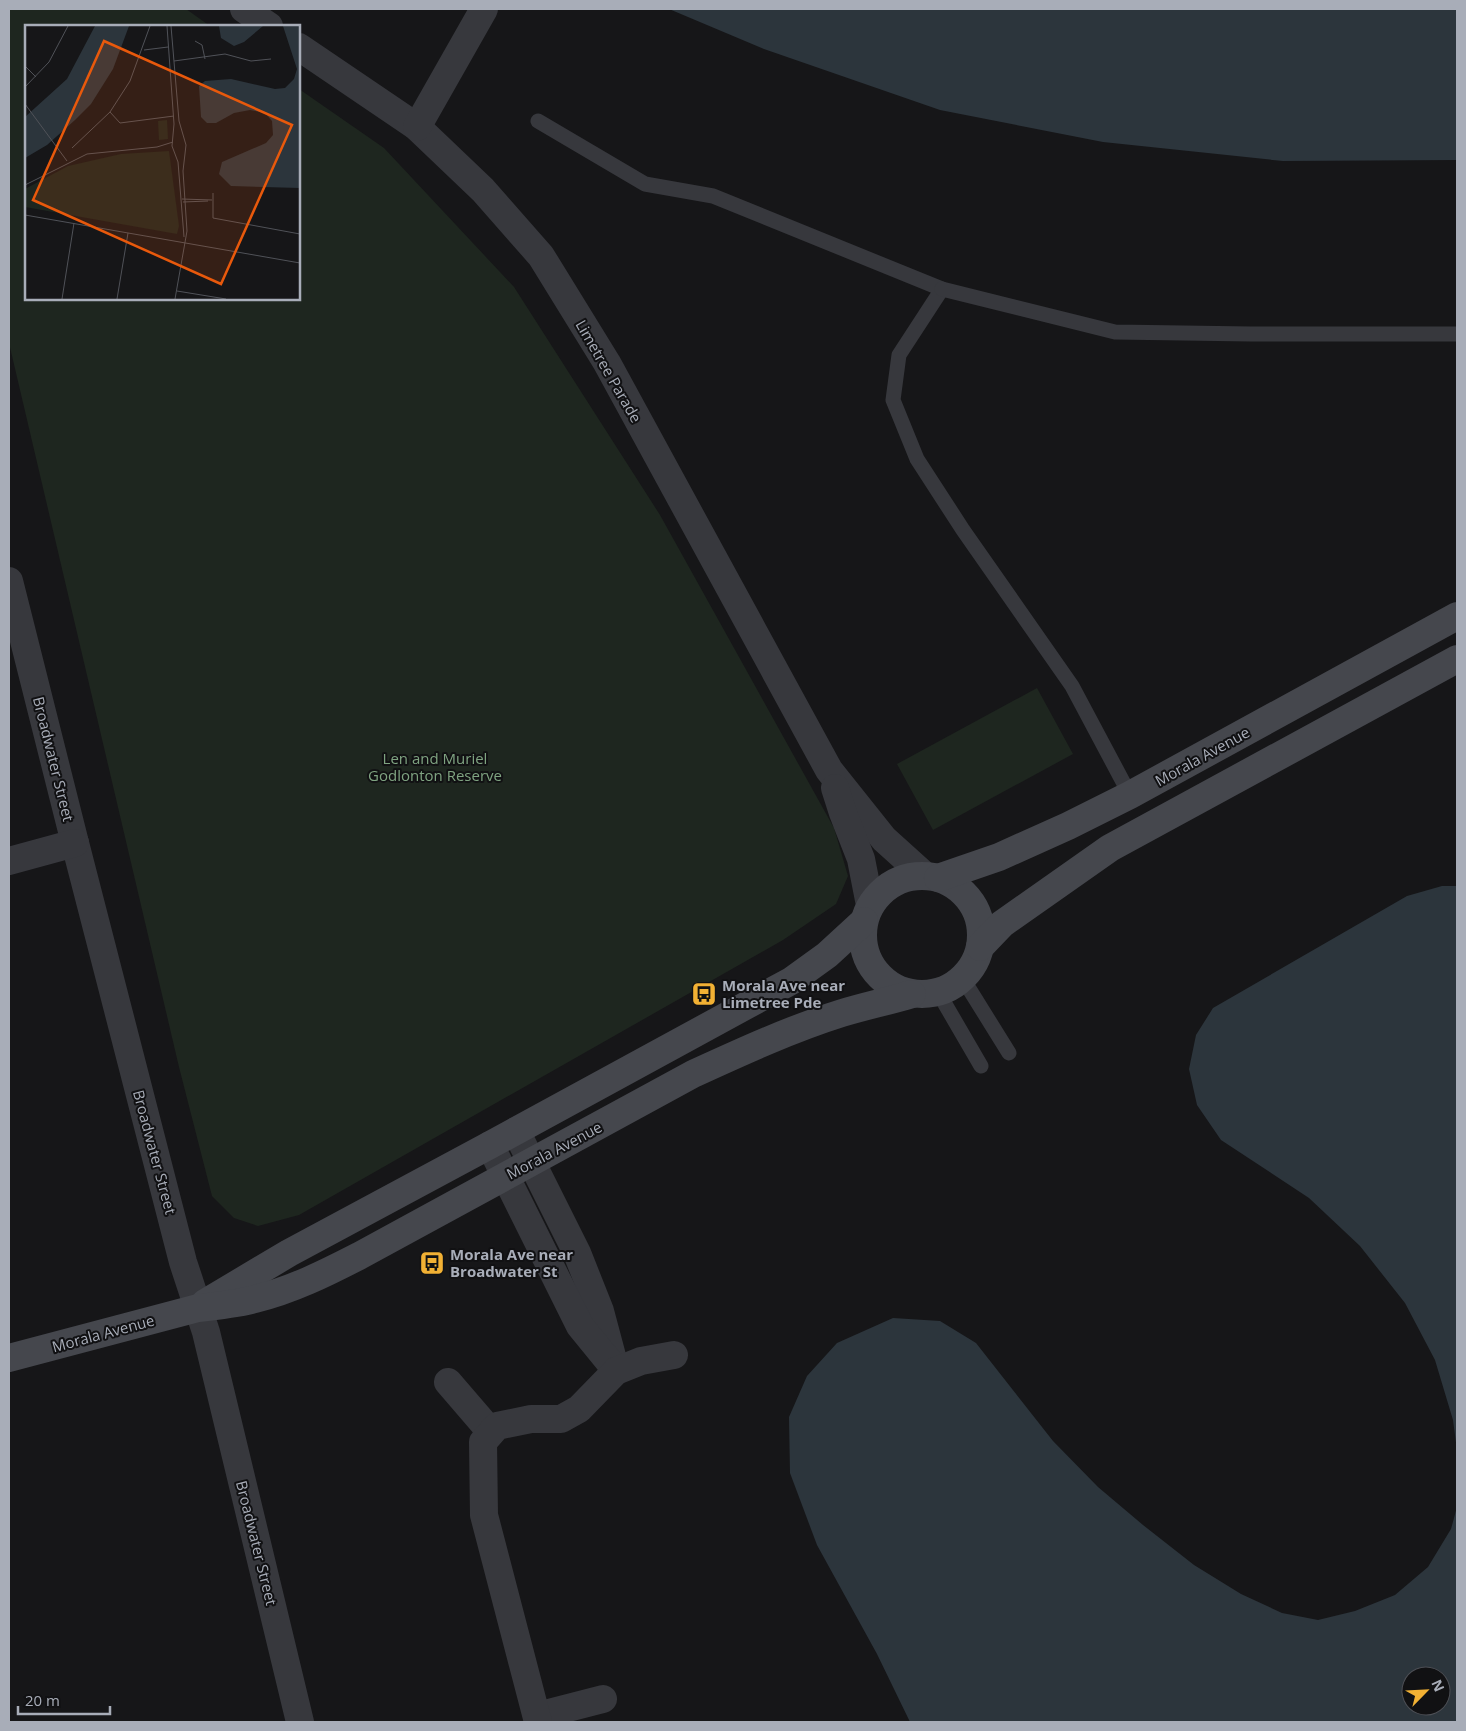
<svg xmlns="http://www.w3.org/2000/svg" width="1466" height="1731" font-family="'Open Sans',sans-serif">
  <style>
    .green { fill: #1e261f }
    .water { fill: #2c353c; fill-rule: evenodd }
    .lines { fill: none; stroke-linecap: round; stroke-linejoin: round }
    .lane { stroke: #37383d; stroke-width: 15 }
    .street { stroke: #37383d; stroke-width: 28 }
    .secondary { stroke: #45474d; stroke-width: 28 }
    .labels { text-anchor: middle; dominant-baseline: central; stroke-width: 4; stroke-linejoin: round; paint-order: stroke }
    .street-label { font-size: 15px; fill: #a8adb8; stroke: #111113 }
    .park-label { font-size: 15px; fill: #7fa381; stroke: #111113 }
    .poi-label { font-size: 15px; font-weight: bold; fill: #a8adb8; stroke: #111113; text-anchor: start }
    .inset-road { fill: none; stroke: #505258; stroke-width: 1 }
    .view { fill: #e8590c; fill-opacity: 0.15; stroke: #e8590c; stroke-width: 2.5 }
    .inset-edge { fill: none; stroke: #a8adb8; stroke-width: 2.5 }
  </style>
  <rect width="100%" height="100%" fill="#161618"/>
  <!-- green -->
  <g class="green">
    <path d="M9 9H186L210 26H26V299H299V89L384 148 514 287 660 515 834 828 848 876 836 904 783 940 299 1215 258 1226 234 1218 212 1196 179 1067 9 343Z"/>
    <path d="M1037 688 1073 754 933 830 897 764Z"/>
  </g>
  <!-- water -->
  <g class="water">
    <path d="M669 9H1457V160L1283 161 1103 142 940 110 764 49Z"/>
    <path d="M1442 886H1457V1450L1453 1420 1435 1360 1405 1303 1360 1246 1309 1198 1221 1140 1197 1105 1189 1069 1196 1035 1213 1008 1407 896Z"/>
    <path d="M893 1318 940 1321 976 1343 1053 1441 1098 1487 1143 1525 1194 1565 1241 1594 1282 1613 1318 1620 1355 1611 1395 1595 1428 1567 1451 1529 1457 1507V1722H910L877 1654 817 1545 790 1473 789 1417 807 1376 837 1343ZM1411 1676H1441V1706H1411Z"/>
  </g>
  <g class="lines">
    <!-- lane -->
    <g class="lane">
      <path d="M538 121 645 184 713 196 942 289 899 355 893 400 917 459 963 530 1072 686 1130 795"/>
      <path d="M942 289 1115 332 1251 334H1457"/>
      <path d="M963 979 1009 1053"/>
      <path d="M938 992 981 1066"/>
    </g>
    <!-- street -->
    <g class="street">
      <path d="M244 9 269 26"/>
      <path d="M299 47 417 127 483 190 541 256 607 363 829 770 884 839 925 876"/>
      <path d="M417 127 484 9"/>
      <path d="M9 581 75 843 183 1262 206 1332 300 1722"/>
      <path d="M835 788 843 813 861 859 870 905"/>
      <path d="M9 861 75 843"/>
      <path d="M516 1131 577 1253 600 1311 616 1371"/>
      <path d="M490 1145 580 1326 611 1364"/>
      <path d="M448 1382 491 1432"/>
      <path d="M537 1716 603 1699"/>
      <path d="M538 1722 484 1515 483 1442 497 1426 531 1419H561L579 1409 616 1371 641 1361 674 1355"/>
    </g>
    <!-- secondary -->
    <g class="secondary">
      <circle cx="922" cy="935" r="59"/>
      <path d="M938 878 999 857 1068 826 1130 795 1457 616"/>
      <path d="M980 947 1002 924 1110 848 1457 659"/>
      <path d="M205 1303 289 1253 490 1145 791 981 827 955 864 921"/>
      <path d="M9 1358 198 1308C217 1306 236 1304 255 1299 292 1290 326 1273 359 1256L693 1074C741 1052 791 1029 842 1013 865 1006 889 1001 912 994"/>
    </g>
  </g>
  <!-- icons -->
  <defs>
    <symbol id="bus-square" viewBox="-11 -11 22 22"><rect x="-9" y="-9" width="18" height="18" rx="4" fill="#f2b134" stroke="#111113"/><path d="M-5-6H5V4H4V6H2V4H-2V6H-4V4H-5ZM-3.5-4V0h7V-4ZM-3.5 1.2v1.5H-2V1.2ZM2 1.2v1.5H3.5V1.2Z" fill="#111"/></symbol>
  </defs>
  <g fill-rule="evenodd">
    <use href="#bus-square" x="690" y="980" width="28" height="28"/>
    <use href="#bus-square" x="418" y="1249" width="28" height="28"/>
  </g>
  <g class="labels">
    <!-- street labels -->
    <g class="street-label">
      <text transform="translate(609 371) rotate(60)">Limetree Parade</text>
      <text transform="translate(1202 756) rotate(-29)">Morala Avenue</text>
      <text transform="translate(54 759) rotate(76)">Broadwater Street</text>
      <text transform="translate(554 1150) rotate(-28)">Morala Avenue</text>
      <text transform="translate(155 1152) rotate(75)">Broadwater Street</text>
      <text transform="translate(103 1333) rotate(-15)">Morala Avenue</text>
      <text transform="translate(257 1543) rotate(76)">Broadwater Street</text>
    </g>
    <!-- park labels -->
    <g class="park-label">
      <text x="435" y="758">Len and Muriel<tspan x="435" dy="17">Godlonton Reserve</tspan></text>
    </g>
    <!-- poi labels -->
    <g class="poi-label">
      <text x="722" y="985">Morala Ave near<tspan x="722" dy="17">Limetree Pde</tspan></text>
      <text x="450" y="1254">Morala Ave near<tspan x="450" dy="17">Broadwater St</tspan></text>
    </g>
  </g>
  <!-- overview -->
  <g transform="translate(25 25)">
    <rect width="275" height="275" fill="#161618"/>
    <path d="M142 95 143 114 134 115 133 96ZM144 126 154 201 152 209 0 182V164L43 141 96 129Z" fill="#1e261f"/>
    <path d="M70 1H104L88 44 66 79 50 95 22 120 0 133V92L42 54ZM194 1H238L219 17 209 21 196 13ZM258 1H275V163L206 161 194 149 197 137 241 118 248 110 247 96 240 88 225 85 209 88 191 98H182L176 92 174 61 180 56 206 54 250 64 260 63 269 54 272 44Z" fill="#2c353c"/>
    <path class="inset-road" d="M142 1 149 99 147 121 153 137 159 212M146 1 154 96 161 120 158 146 162 206 150 274M170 16 177 20 180 34M119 25 143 22M149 36 200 29 226 36 246 34M0 41 11 52M0 62 24 37 43 1M0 79 42 136M85 87 105 56 125 1M47 123 85 87 95 98 149 91M0 160 62 129 132 122 148 117M188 168V193L275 209M157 174 187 175M158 177 183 176M0 190 275 238M152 266 201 274M37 274 49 198M92 274 103 208"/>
    <path class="view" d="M79 16 267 100 196 259 8 175Z"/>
    <rect width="275" height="275" class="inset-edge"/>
  </g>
  <!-- border -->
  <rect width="1466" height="1731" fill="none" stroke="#a8adb8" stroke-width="20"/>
  <!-- north arrow -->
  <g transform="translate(1426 1691) rotate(66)"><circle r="24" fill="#111113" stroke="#4d4f55"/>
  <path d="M0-4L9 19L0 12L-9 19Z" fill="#f2b134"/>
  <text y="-8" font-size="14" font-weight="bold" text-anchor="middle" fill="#a8adb8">N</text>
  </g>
  <!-- scale -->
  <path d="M18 1706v8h92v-8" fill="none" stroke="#a8adb8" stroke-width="2.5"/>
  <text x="25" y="1706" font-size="15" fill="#a8adb8" stroke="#111113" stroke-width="4" paint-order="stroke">20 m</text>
</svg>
